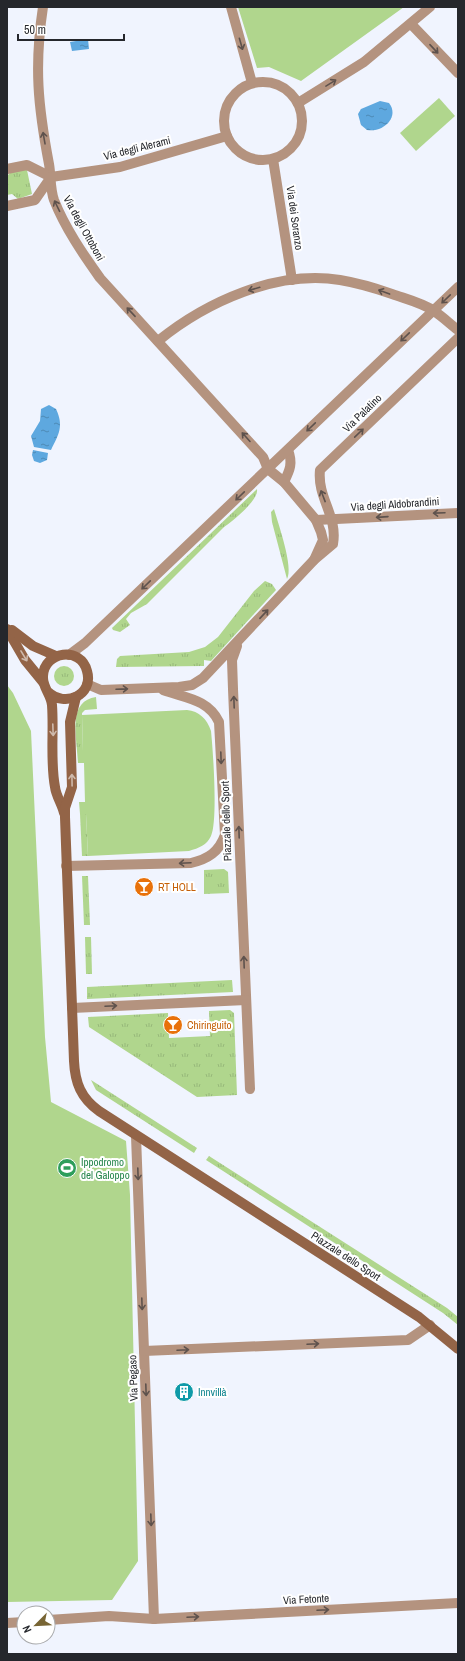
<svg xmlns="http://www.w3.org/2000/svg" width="465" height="1661" font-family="'Archivo Narrow',sans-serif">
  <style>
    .grass { fill: url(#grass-tufts) }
    .garden { fill: #b0d68d }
    .water { fill: url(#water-ripples) }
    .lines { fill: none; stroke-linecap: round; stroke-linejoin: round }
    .street { stroke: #b4937f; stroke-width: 10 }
    .secondary { stroke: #936447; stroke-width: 10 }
    .oneway { stroke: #5e524d }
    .oneway2 { stroke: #ceb9ac }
    .labels { text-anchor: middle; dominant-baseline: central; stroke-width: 4; stroke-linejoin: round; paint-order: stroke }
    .street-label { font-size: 11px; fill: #25272c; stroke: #fff }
    .food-label { font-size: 11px; fill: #c56008; stroke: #fff; text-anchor: start }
    .leisure-label { font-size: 11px; fill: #27864d; stroke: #fff; text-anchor: start }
    .culture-label { font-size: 11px; fill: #0d838f; stroke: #fff; text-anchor: start }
  </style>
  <defs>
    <pattern id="grass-tufts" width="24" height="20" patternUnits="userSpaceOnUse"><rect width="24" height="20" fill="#b0d68d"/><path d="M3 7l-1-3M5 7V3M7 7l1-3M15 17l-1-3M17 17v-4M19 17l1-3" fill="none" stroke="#97b87a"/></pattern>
    <pattern id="water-ripples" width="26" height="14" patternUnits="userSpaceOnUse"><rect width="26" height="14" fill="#5ea8df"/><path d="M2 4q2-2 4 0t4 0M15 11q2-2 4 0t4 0" fill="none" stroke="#4d89b5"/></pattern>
  </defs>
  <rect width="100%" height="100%" fill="#f0f4fe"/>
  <!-- grass -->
  <g class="grass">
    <path d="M13 170H27L32 194 18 199 12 194 7 195V176Z"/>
    <path d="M257 489C259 501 232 521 223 528L147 604 131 613 126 619 130 625 120 632 113 630 112 628Z"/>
    <path d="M274 509C278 523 294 568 287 579L272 522 271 512Z"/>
    <path d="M265 581 272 584 276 590 211 661 204 660V666L116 667 117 659 120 656 189 652 205 647 218 637 254 591Z"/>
    <circle cx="64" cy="676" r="10"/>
    <path d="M96 697 97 709 85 710 82 713 83 751H77C76 732 69 701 96 697Z"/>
    <path d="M80 814H86L88 856H82Z"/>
    <path d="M224 869 228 872 229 893 204 894V870Z"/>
    <path d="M82 876H88L90 925H84Z"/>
    <path d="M85 937H91L92 974H86Z"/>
    <path d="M232 980 233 992 87 999V987Z"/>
    <path d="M230 1010 234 1013 237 1095 197 1097 89 1027 88 1017 168 1013 169 1038 210 1036 209 1011Z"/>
    <path d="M91 1080 197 1148 194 1153 96 1090Z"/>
    <path d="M209 1156 447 1308 458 1317V1325L443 1313 206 1160Z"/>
  </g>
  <!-- garden -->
  <g class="garden">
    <path d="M238 7H404L301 81 269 67 257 68Z"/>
    <path d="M439 98 455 116 416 151 400 133Z"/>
    <path d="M7 685 13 693 31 731 45 1037 51 1102 126 1141 130 1195 138 1561 112 1600 7 1602Z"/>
    <path d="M187 710C199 711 207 719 211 731 213 750 218 821 211 836 207 845 199 848 189 851L88 856 86 814H80L79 802H85L84 763H78L77 751H83L82 715Z"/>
  </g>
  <!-- water -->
  <g class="water">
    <path d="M88 39 89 49 72 51 70 42Z"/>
    <path d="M380 101 389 103C400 117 383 133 367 130L361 125 358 114 361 109Z"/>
    <path d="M49 405 56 409C64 426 59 434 51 450L34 447 31 436 40 421 41 409Z"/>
    <path d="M33 450 48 453 47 460 40 463 34 461 32 455Z"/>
  </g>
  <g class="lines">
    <!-- street -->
    <g class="street">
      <path d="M43 7C34 66 38 106 49 164 51 175 50 189 54 200 65 228 83 254 100 278L263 457 268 469 284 482 316 520 321 532 323 540 314 560"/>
      <path d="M231 7 252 83"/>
      <path d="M411 24 458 73"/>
      <circle cx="263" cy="121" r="39"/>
      <path d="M298 103 364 62 430 7"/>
      <path d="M273 159 292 280"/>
      <path d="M7 169 27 165 51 177 120 167 227 136"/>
      <path d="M7 206 35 200 51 177"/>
      <path d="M158 341C206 302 276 270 340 280 358 283 375 288 392 294 406 299 423 303 434 311 443 317 450 324 458 330"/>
      <path d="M284 482C290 470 293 463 288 450"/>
      <path d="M316 520 458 513"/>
      <path d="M237 646 232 660 233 689 250 1089"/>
      <path d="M69 655 85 643 458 287"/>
      <path d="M87 684 101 690 179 687 192 685 203 678 314 560 333 544C338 516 317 498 320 470L458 338"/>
      <path d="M66 866 191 863C208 859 219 852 225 835L219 722C208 699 185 698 163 690"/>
      <path d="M72 1008 246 1000"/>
      <path d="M136 1136 154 1619"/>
      <path d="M144 1351 408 1340 430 1325"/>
      <path d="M48 1620 109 1616 154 1619 458 1603"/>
      <path d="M7 1623 24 1622"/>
    </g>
    <!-- secondary -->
    <g class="secondary">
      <path d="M7 629 25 660 43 682"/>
      <path d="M12 630 33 646 56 656"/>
      <path d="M48 692C65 708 94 695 87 671 81 646 44 651 43 676 42 687 51 694 52 705 54 732 50 761 55 787 56 796 62 804 64 813"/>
      <path d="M76 697 70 722 72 787 65 808V817L74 1061C75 1083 81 1098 99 1111L419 1317 458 1349"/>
    </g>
  </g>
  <!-- one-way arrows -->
  <defs><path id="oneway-shaft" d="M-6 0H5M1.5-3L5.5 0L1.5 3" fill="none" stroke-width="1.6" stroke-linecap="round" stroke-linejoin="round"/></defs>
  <g class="oneway">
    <use href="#oneway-shaft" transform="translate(241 44) rotate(74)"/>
    <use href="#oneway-shaft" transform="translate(434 49) rotate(47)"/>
    <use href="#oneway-shaft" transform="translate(331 83) rotate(-32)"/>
    <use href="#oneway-shaft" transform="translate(44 138) rotate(-100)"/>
    <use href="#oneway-shaft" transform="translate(57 206) rotate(-116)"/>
    <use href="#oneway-shaft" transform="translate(254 289) rotate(164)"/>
    <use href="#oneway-shaft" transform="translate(384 292) rotate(-160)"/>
    <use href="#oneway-shaft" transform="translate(446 299) rotate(136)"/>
    <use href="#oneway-shaft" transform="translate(131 312) rotate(-133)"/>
    <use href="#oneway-shaft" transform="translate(405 337) rotate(136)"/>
    <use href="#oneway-shaft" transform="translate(311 427) rotate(136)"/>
    <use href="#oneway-shaft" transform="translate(359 433) rotate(-44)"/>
    <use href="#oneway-shaft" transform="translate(246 437) rotate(-132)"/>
    <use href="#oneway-shaft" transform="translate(240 496) rotate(136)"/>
    <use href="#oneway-shaft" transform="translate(323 496) rotate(-111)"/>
    <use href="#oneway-shaft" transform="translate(439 513) rotate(178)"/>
    <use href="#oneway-shaft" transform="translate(382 517) rotate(176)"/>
    <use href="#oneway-shaft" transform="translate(146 585) rotate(136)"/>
    <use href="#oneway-shaft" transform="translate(264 614) rotate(-47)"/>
    <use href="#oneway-shaft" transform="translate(122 689) rotate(-2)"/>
    <use href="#oneway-shaft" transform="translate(234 702) rotate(-92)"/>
    <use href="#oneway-shaft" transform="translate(221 758) rotate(88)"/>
    <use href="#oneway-shaft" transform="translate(239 832) rotate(-92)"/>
    <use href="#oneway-shaft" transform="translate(185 863) rotate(177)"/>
    <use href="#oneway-shaft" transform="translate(244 962) rotate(-92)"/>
    <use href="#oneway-shaft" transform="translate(111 1006) rotate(-3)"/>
    <use href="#oneway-shaft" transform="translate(138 1174) rotate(88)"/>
    <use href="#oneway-shaft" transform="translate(142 1304) rotate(88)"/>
    <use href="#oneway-shaft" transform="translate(313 1344) rotate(-3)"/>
    <use href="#oneway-shaft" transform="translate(183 1350) rotate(-3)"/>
    <use href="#oneway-shaft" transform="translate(146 1390) rotate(88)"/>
    <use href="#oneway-shaft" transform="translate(151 1520) rotate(88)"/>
    <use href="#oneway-shaft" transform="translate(323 1610) rotate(-3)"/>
    <use href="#oneway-shaft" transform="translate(193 1617) rotate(-3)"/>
  </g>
  <g class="oneway2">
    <use href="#oneway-shaft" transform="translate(24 656) rotate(59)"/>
    <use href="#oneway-shaft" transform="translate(53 730) rotate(88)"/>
    <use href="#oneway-shaft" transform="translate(72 780) rotate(-91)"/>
  </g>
  <!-- icons -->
  <defs>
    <symbol id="bar-disc" viewBox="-11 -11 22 22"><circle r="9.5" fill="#e8710a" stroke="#fff"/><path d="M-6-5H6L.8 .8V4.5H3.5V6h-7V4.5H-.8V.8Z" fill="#fff"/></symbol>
    <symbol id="stadium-disc" viewBox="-11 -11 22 22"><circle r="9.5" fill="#2e9e5b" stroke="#fff"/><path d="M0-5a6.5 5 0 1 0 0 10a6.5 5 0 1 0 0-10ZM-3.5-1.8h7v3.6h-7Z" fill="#fff"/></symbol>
    <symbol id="building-disc" viewBox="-11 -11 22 22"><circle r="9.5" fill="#0f9aa8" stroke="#fff"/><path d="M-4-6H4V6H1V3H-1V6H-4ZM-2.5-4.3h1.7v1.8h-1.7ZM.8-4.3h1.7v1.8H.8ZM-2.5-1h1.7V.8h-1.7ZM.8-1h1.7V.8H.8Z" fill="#fff"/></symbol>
  </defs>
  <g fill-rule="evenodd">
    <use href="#bar-disc" x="133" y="876" width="22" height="22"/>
    <use href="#bar-disc" x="162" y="1014" width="22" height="22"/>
    <use href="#stadium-disc" x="56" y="1157" width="22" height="22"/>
    <use href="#building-disc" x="173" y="1381" width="22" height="22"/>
  </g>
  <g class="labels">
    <!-- street labels -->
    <g class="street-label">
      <text transform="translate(137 148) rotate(-14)">Via degli Alerami</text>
      <text transform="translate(295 218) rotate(82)">Via dei Soranzo</text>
      <text transform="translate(84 228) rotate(61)">Via degli Ottoboni</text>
      <text transform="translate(362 413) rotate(-44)">Via Palatino</text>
      <text transform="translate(395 504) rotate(-4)">Via degli Aldobrandini</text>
      <text transform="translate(226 821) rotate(-92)">Piazzale dello Sport</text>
      <text transform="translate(346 1256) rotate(33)">Piazzale dello Sport</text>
      <text transform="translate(133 1378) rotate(-92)">Via Pegaso</text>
      <text transform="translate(306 1599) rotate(-3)">Via Fetonte</text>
    </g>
    <!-- food labels -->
    <g class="food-label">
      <text x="158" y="887">RT HOLL</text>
      <text x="187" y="1025">Chiringuito</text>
    </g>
    <!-- leisure labels -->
    <g class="leisure-label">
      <text x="81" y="1162">Ippodromo<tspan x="81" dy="13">del Galoppo</tspan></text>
    </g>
    <!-- culture labels -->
    <g class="culture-label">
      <text x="198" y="1392">Innvillà</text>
    </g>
  </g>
  <!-- border -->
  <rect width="465" height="1661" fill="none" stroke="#25272c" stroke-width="16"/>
  <!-- north arrow -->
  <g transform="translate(36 1625) rotate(246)"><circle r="19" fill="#ffffff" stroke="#a8a9ab"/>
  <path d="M0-3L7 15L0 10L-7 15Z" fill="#786534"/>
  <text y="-6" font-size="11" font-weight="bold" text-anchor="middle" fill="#25272c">N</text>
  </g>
  <!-- scale -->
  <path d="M18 34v6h106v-6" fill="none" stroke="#25272c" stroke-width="2"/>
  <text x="24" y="34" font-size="12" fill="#25272c" stroke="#ffffff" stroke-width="3" paint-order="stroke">50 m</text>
</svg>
